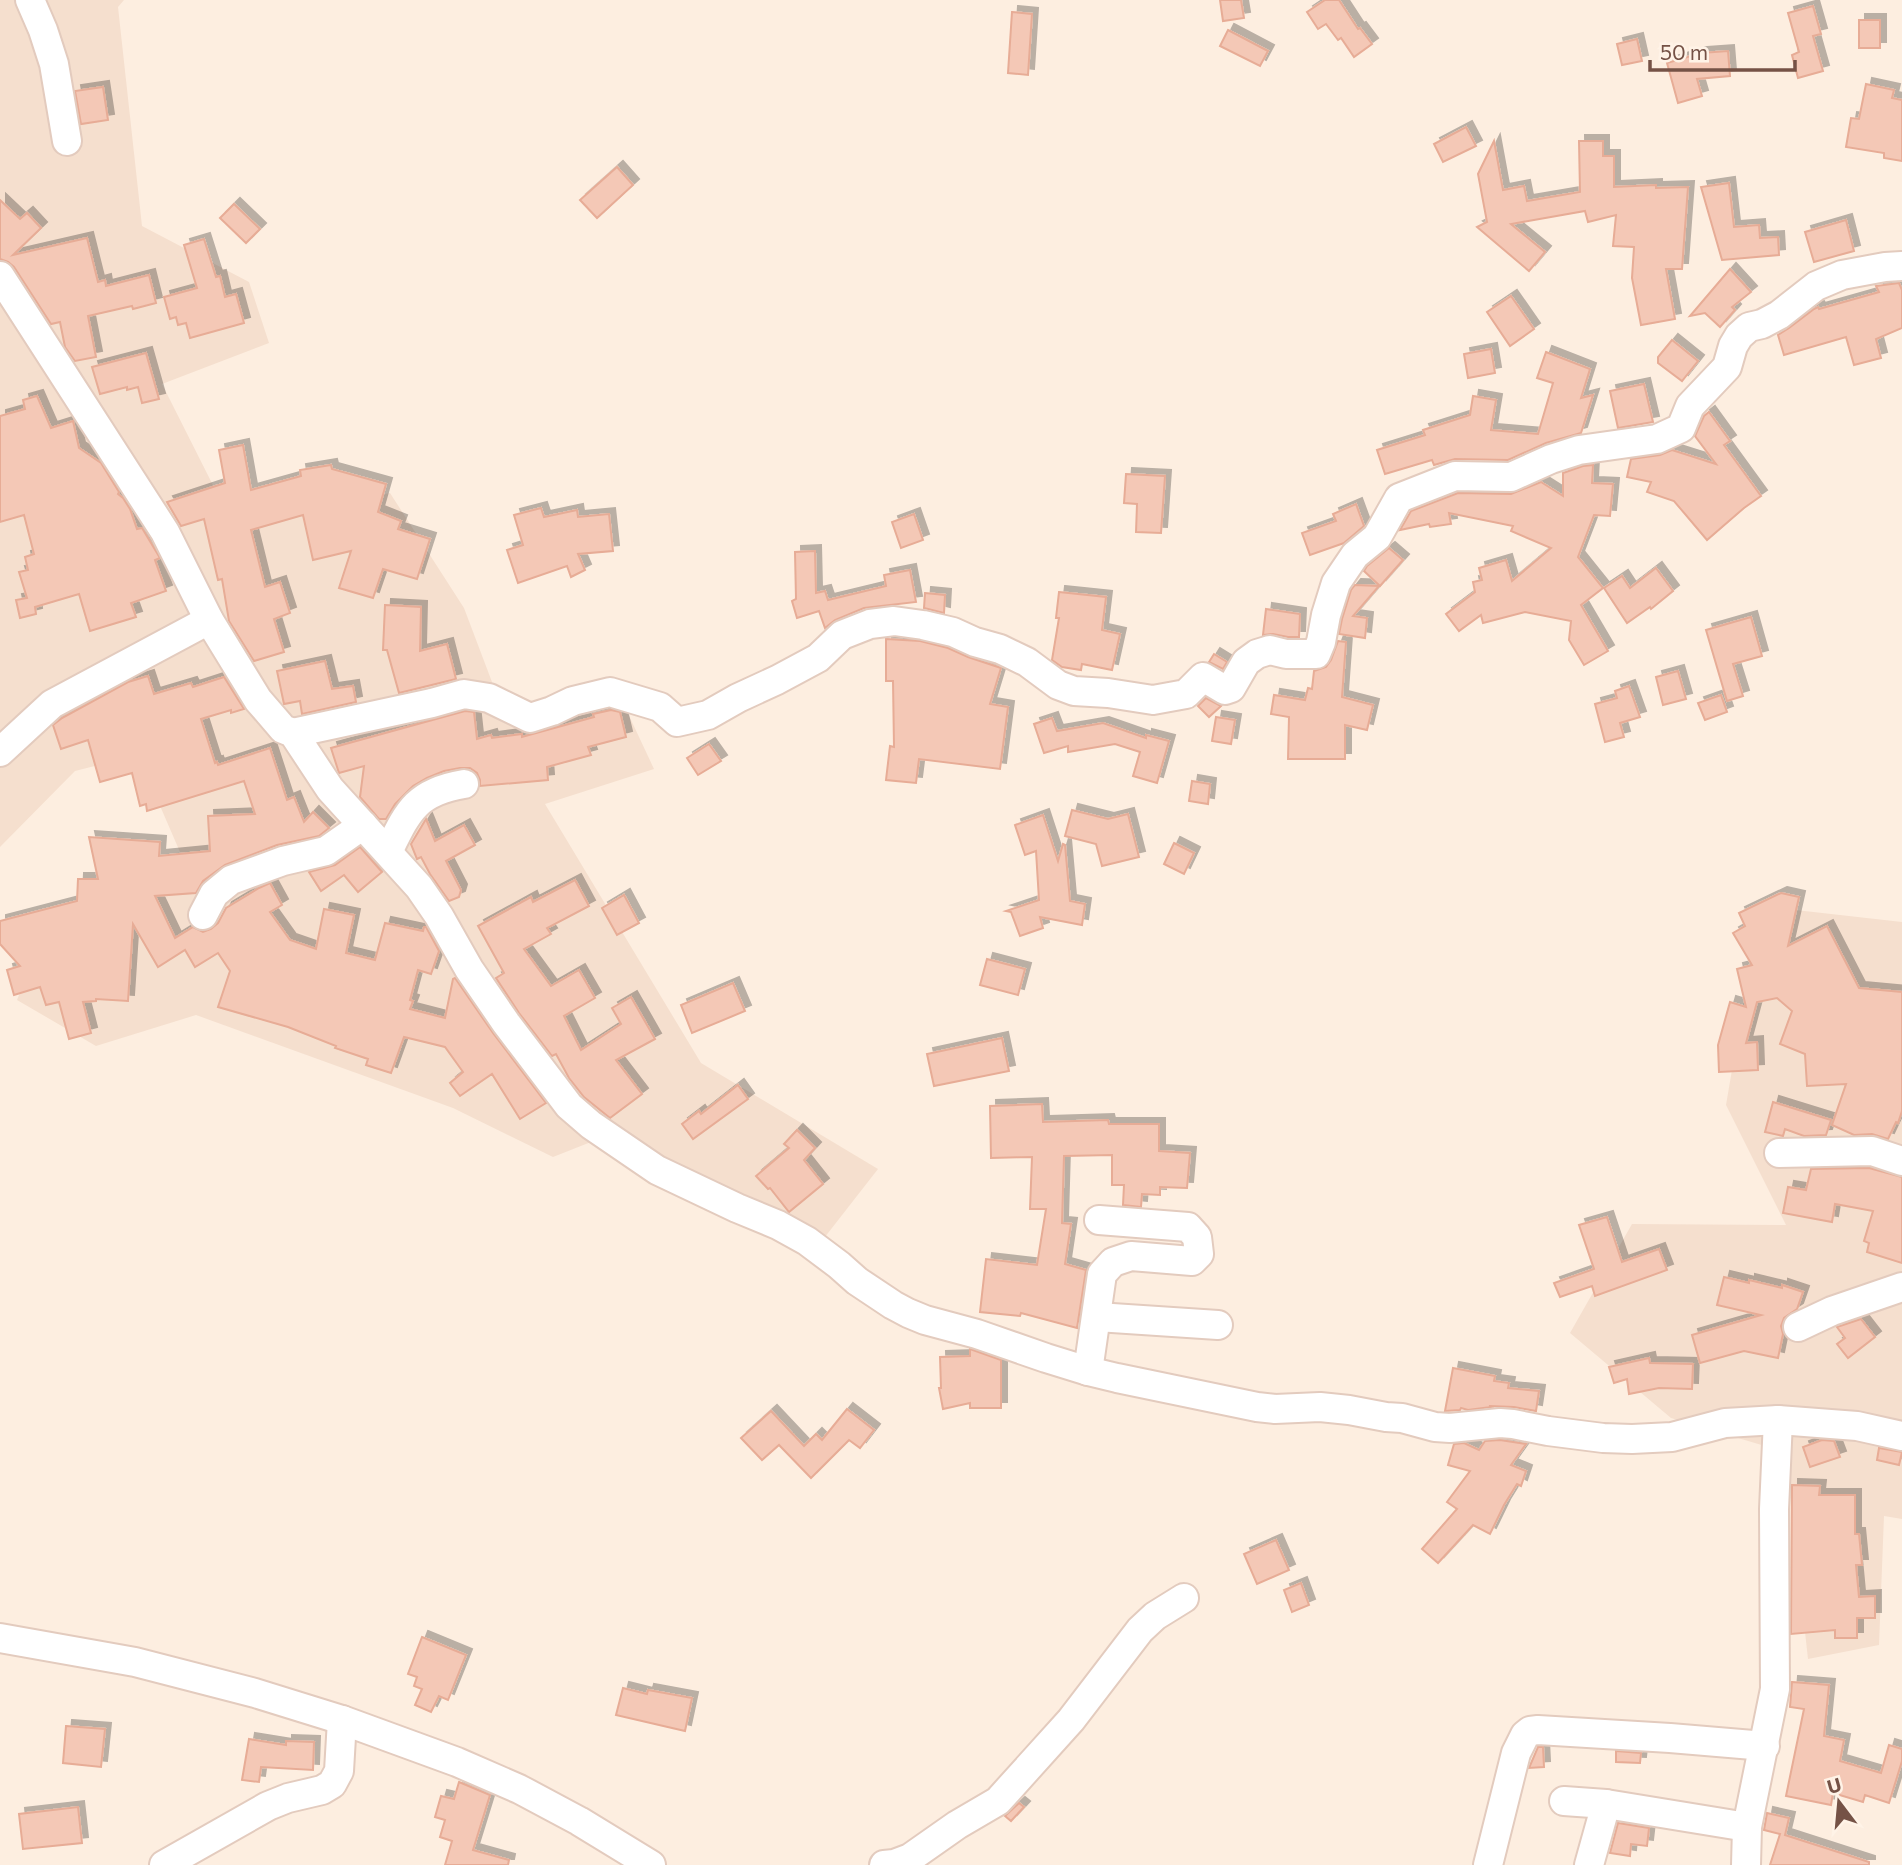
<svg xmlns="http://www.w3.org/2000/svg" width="1902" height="1865" font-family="Commissioner,sans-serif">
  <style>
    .residential { fill: #f5dfce }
    .building { fill: #f4c8b6; stroke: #e7ac96; stroke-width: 2; filter: url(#shadow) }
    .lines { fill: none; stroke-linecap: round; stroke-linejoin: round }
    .minor-casing { stroke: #e3cbbe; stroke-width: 32 }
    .minor { stroke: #fff; stroke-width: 28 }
  </style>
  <defs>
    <filter id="shadow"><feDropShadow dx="6" dy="-6" stdDeviation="0" flood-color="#0004"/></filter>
  </defs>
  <rect width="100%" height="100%" fill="#fdeee0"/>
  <!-- residential -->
  <g class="residential">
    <path d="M0 0H124L118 7 142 226 249 282 269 343 162 384 232 523 390 493 464 608 506 719 617 690 654 769 545 804 701 1063 878 1169 814 1251 591 1142 553 1157 453 1108 196 1015 96 1046 17 1000 51 916 180 852 138 755 75 771 0 847Z"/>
    <path d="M1760 906 1902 922V1519L1884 1516 1879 1645 1808 1659 1785 1452 1671 1418 1570 1333 1632 1224 1786 1225 1726 1105Z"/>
  </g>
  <!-- building -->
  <g class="building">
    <path d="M1220 0H1241L1244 18 1223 21Z"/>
    <path d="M1325 0H1339L1358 29 1360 28 1372 44 1354 57 1341 38 1338 40 1326 24 1318 29 1307 12Z"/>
    <path d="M1813 6 1821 34 1813 36 1823 71 1798 78 1792 55 1799 52 1788 13Z"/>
    <path d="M1012 12 1032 14 1028 75 1008 73Z"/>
    <rect x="1859" y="20" width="21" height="28"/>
    <path d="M1228 30 1268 51 1260 66 1220 46Z"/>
    <path d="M1637 39 1642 61 1622 65 1617 44Z"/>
    <path d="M1728 51 1730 76 1697 79 1702 96 1678 103 1667 63 1701 53Z"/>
    <path d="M1866 84 1894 90 1892 98 1902 100V161L1884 158V153L1846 147 1851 118 1859 119Z"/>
    <path d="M103 87 108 120 81 124 75 91Z"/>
    <path d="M1466 127 1476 146 1443 162 1434 144Z"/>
    <path d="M1494 141 1503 190 1524 186 1527 201 1580 192 1579 141H1603V156H1614V187L1656 185V188L1688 187 1682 269H1666L1675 319 1641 325 1632 278 1634 247 1613 246 1616 215 1588 222 1585 211 1511 224 1545 252 1529 271 1477 227 1487 222 1478 174Z"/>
    <path d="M617 167 633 185 597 218 580 200Z"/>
    <path d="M1729 183 1734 227 1759 225 1760 238 1778 237 1779 255 1722 260 1701 187Z"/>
    <path d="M0 200 20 219 27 213 41 228 13 255 87 238 98 282 105 280 106 286 149 275 156 303 133 309 132 306 88 316 96 357 75 361 65 347 60 322 51 324 14 267 8 262 0 259Z"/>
    <path d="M234 204 260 229 246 243 220 218Z"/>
    <path d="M1846 220 1854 251 1814 262 1805 232Z"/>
    <path d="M204 239 216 277 220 276 225 297 236 294 244 323 190 338 186 323 178 325 176 317 170 319 164 297 197 288 184 245Z"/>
    <path d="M1730 269 1751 292 1732 307 1735 310 1720 327 1705 313 1690 316Z"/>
    <path d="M1899 283 1902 290V328L1876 339 1881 358 1854 365 1846 337 1784 355 1778 335 1789 328 1814 309 1818 307 1819 309 1879 292 1876 286Z"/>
    <path d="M1511 296 1534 329 1510 346 1487 312Z"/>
    <path d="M1672 340 1698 361 1682 381 1658 363V357Z"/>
    <path d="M1491 349 1495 373 1468 378 1464 354Z"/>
    <path d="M1546 352 1590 369 1581 398 1593 395 1581 433 1546 443 1508 460 1455 459 1434 465 1432 460 1385 474 1377 450 1425 435 1423 430 1470 415 1473 396 1496 400 1491 430 1538 434 1553 383 1537 378Z"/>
    <path d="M146 353 159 399 142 403 138 387 127 390V387L100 394 92 367Z"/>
    <path d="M1644 384 1653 422 1618 428 1610 391Z"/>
    <path d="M37 396 51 428 73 421 79 448 101 463 119 492 118 494 123 498 130 509 137 529 142 528 160 558 155 560 166 591 131 603 136 617 90 631 79 594 35 607 36 614 20 618 16 600 27 598 19 572 28 570 25 557 34 554 24 515 0 522V416L25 409 23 400Z"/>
    <path d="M1709 412 1730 441 1724 445 1761 496 1744 508 1707 540 1674 501 1647 492 1651 482 1627 477 1631 459 1660 455 1672 450 1716 464 1695 436 1704 416Z"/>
    <path d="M243 445 251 490 301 476 300 470 331 465 332 469 386 484 378 512 401 521 398 529 430 539 417 579 383 569 373 598 339 588 351 551 313 560 303 515 251 530 265 587 280 582 290 613 274 619 284 652 254 661 229 621 222 579 218 580 204 519 181 526 167 502 225 483 219 450Z"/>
    <path d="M1593 465 1592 483 1613 484 1611 505 1610 516 1594 515 1578 557 1603 588 1581 605 1608 651 1584 665 1569 640 1571 621 1525 612 1483 623 1481 615 1459 631 1446 614 1475 592 1473 582 1482 580 1479 568 1506 560 1512 581 1551 548 1511 531 1513 526 1449 513 1451 524 1430 527 1429 524 1400 530 1411 511 1458 493 1511 494 1541 482 1563 496V473L1583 466Z"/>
    <path d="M1126 474 1165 476 1161 533 1136 532 1137 504 1124 503Z"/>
    <path d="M1356 504 1364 526 1344 543 1310 555 1302 533 1336 521 1333 514Z"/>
    <path d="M541 508 544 517 577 510 578 517 609 514 613 551 578 554 585 570 571 577 567 566 518 583 507 550 523 545 514 515Z"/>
    <path d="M914 514 923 540 901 548 892 522Z"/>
    <path d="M1389 548 1403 560 1380 586 1364 571 1367 566Z"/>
    <path d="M815 551 816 593 825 591 828 600 886 586 884 575 910 570 916 602 864 608 835 620 825 628 819 611 797 618 792 601 796 599 795 552Z"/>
    <path d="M1656 568 1673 591 1651 609 1650 607 1627 623 1604 588 1622 576 1630 588Z"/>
    <path d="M1355 585 1379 586 1353 616 1367 618 1365 638 1339 634 1342 619 1351 590Z"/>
    <path d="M1059 592 1106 597 1102 630 1120 634 1112 670 1082 664 1081 670 1062 667 1052 660 1059 618H1056Z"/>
    <path d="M925 593 945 595 944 613 924 608Z"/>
    <path d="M385 605 421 607 420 651 447 644 456 679 399 693 387 650H383Z"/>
    <path d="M1266 609 1300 614 1299 637H1288L1273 634 1263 635Z"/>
    <path d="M1751 617 1762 656 1733 664 1743 696 1727 701 1706 630Z"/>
    <path d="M886 639 920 641 948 648 968 657 1001 668 990 704 1008 707 1000 769 919 759 916 783 886 780 890 746 894 747 893 681H886Z"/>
    <path d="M1338 641 1346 642 1342 697 1373 705 1367 730 1345 725V759H1288L1289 717 1271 714 1274 695 1305 700 1308 688 1312 689 1314 671 1326 667 1331 660Z"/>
    <path d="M1214 654 1227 662 1223 669 1209 662Z"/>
    <path d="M325 661 332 689 353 686 356 702 302 714 300 701 284 704 277 671Z"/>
    <path d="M1678 671 1686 699 1663 705 1656 677Z"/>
    <path d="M148 676 154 694 191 683 193 687 224 677 244 709 231 713V710L201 719 215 763 217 762 218 765 270 748 287 800 294 797 304 822 313 812 329 828 319 836 277 845 225 865 203 881 196 893 155 896 175 938 193 927 203 932 211 929 218 923 226 908 259 888 270 883 282 905 270 912 290 940 316 949 324 909 354 915 346 953 375 960 385 923 423 931 424 927H426L439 951 431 974 418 970 410 1000 413 1001 410 1009 445 1018 453 979 455 978 493 1033 546 1103 520 1119 492 1074 460 1096 450 1083 463 1072 445 1047 404 1037 391 1073 366 1065 368 1059 335 1048 336 1046 288 1027 218 1007 230 971 218 953 195 967 185 950 158 967 133 924 128 1001 96 999V1001L83 1002 91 1033 69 1039 59 1002 46 1005 40 987 14 995 7 970 20 966 0 944V921L77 901 78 879H98L89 837 160 842 159 856 210 851 208 816 255 814 244 781 147 811 146 804 140 806 132 773 100 782 88 740 61 749 53 725 62 718 128 682Z"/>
    <path d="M1629 686 1640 717 1620 723 1624 737 1605 742 1595 704 1617 698 1615 691Z"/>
    <path d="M1721 695 1727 712 1705 720 1698 703Z"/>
    <path d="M1206 698 1221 706 1209 717 1198 706Z"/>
    <path d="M611 710 620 712 626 737 588 747 591 755 547 767 548 780 480 786V780L477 773 470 768H460L444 771 427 778 413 786 395 804 386 819H379L360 797 364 766 339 773 331 748 465 711 474 712 477 739 491 735 492 738 522 734V737L594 717 593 714Z"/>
    <path d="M1216 717 1235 720 1231 744 1212 741Z"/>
    <path d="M1052 718 1057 731 1103 723 1146 738V735L1169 741 1157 783 1133 776 1140 752 1115 744 1068 752V746L1044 753 1034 724Z"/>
    <path d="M709 744 721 761 698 775 687 758Z"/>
    <path d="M1192 781 1210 784 1208 804 1189 801Z"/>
    <path d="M1072 810 1108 819 1128 814 1139 857 1102 866 1096 844 1065 836Z"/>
    <path d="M1043 815 1058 861 1063 844 1065 845 1070 901 1085 904 1082 925 1040 917 1043 928 1020 936 1011 912 1006 911 1039 900 1036 851 1025 855 1015 825Z"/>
    <path d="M426 819 435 841 464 825 475 845 446 861 461 890 459 897 449 901 430 874 421 857 417 859 411 844Z"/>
    <path d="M1174 843 1194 853 1184 874 1164 864Z"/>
    <path d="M360 847 382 872 358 892 344 875 321 891 309 872 335 865Z"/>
    <path d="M575 880 589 906 547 928 551 934 524 949 551 986 579 970 595 998 564 1016 581 1050 621 1024 612 1008 631 997 655 1039 616 1060 642 1094 610 1118 584 1097 569 1078 556 1054 552 1056 519 1013 496 978 504 973 478 926 531 897 533 902Z"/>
    <path d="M1781 893 1799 897 1788 946 1827 926 1859 988 1902 992V1111L1898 1123 1896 1122 1888 1139 1872 1134 1854 1135 1832 1125 1846 1084 1807 1086 1805 1054 1780 1044 1792 1011 1777 998 1757 1002 1746 1043 1757 1042 1758 1070 1719 1072 1718 1045 1730 1002 1746 1007 1737 969 1752 965 1733 933 1745 926 1739 913Z"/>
    <path d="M624 895 639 923 617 935 602 908Z"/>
    <path d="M987 959 1025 969 1018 995 980 985Z"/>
    <path d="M733 983 745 1011 692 1033 681 1005Z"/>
    <path d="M1002 1038 1009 1071 934 1086 927 1054Z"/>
    <path d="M738 1085 748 1099 693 1139 682 1124 699 1111 701 1114Z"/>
    <path d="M1773 1102 1831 1120 1826 1135 1804 1136 1785 1129 1783 1136 1765 1132Z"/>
    <path d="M1042 1104 1043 1122 1108 1120 1109 1124H1159V1151L1190 1153 1187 1188 1160 1187V1195L1142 1194 1141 1207 1123 1205 1124 1185H1112V1155L1064 1156 1062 1223 1071 1224 1065 1264 1086 1270 1077 1328 1021 1313 1020 1316 980 1312 986 1259 1037 1265 1046 1209H1030L1032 1157 991 1158 990 1106Z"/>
    <path d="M797 1130 815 1148 804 1160 823 1184 789 1212 770 1188 768 1189 756 1176 789 1148 784 1144Z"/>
    <path d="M1869 1168 1902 1177V1263L1867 1252 1869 1243 1864 1241 1873 1211 1835 1204 1832 1222 1783 1213 1788 1187 1806 1190 1811 1169Z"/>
    <path d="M1607 1217 1622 1262 1659 1249 1667 1270 1595 1296 1592 1286 1560 1297 1554 1283 1594 1269 1579 1225Z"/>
    <path d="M1724 1277 1749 1283V1280L1782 1288V1285L1803 1292 1797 1309 1784 1318 1781 1326 1783 1334 1778 1358 1744 1351 1700 1363 1692 1335 1761 1315 1717 1305Z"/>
    <path d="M1861 1319 1875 1337 1848 1358 1837 1344 1845 1338 1837 1327Z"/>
    <path d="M970 1349 1001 1360V1408H970V1403L943 1409 939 1388H941L940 1357 970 1356Z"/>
    <path d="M1649 1358 1650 1363 1693 1364 1692 1389 1659 1388 1629 1394 1627 1379 1614 1383 1609 1367Z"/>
    <path d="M1453 1368 1495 1376 1494 1381 1509 1383 1508 1388 1539 1391 1536 1411 1514 1407 1489 1406 1491 1407 1468 1410 1461 1408 1460 1410 1445 1411Z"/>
    <path d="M847 1409 874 1430 860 1448 849 1440 811 1478 779 1445 762 1460 741 1438 771 1411 804 1446 816 1434 822 1440Z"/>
    <path d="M1500 1440 1526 1444 1511 1465 1526 1471 1521 1486 1517 1484 1504 1505 1490 1534 1473 1525 1438 1563 1422 1549 1457 1509 1447 1502 1470 1471 1448 1465 1454 1444 1464 1443 1479 1450 1485 1441Z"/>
    <path d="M1822 1440 1834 1441 1840 1457 1810 1467 1803 1447Z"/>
    <path d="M1879 1448 1902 1452 1899 1465 1877 1460Z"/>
    <path d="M1792 1485 1820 1486 1819 1495H1855V1534H1859L1862 1565H1856L1859 1597 1875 1596V1618H1857V1638H1835V1630L1791 1634Z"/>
    <path d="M1276 1540 1289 1570 1257 1584 1244 1554Z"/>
    <path d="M1301 1583 1309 1605 1292 1612 1284 1590Z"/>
    <path d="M422 1637 466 1655 448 1700 439 1696 431 1712 415 1705 422 1689 414 1686 417 1677 408 1674Z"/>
    <path d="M1792 1682 1829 1685 1824 1736 1844 1740 1840 1761 1881 1773 1889 1745 1902 1749V1761L1889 1803 1865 1795 1863 1802 1833 1793 1831 1805 1786 1796 1804 1709 1790 1707Z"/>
    <path d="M623 1688 647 1694 648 1690 692 1698 685 1731 616 1715Z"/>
    <path d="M66 1726 105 1729 101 1767 63 1763Z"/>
    <path d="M249 1739 286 1745V1741L314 1742 313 1770 261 1767 259 1782 242 1780Z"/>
    <path d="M1538 1747H1543L1544 1767 1529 1768Z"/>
    <path d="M1616 1751 1641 1753 1640 1763 1616 1762Z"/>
    <path d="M459 1782 490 1795 473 1850 509 1860 508 1865H445L452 1841 440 1837 445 1820 435 1817 441 1796 454 1799Z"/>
    <path d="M1019 1803 1024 1807 1011 1821 1005 1816Z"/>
    <path d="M78 1807 82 1843 23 1849 19 1814Z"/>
    <path d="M1767 1813 1789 1818 1785 1835 1869 1862V1865H1770L1780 1834 1764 1830Z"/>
    <path d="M1618 1823 1649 1828 1647 1846 1631 1844 1630 1856 1610 1853Z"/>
  </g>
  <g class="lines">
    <defs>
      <g id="minor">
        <path d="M30 0 43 30 54 64 67 141"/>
        <path d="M0 276 165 532 209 620 258 700 283 729 293 733 330 789 419 887 439 916 469 969 506 1023 569 1106 591 1125 657 1170 737 1208 778 1225 807 1241 839 1265 857 1281 893 1305 908 1313 925 1320 977 1334 1046 1358 1088 1371 1117 1378 1257 1407 1275 1409 1320 1407 1349 1410 1386 1417 1402 1418 1435 1427 1450 1428 1500 1423 1513 1424 1548 1431 1603 1438 1632 1439 1672 1437 1725 1423 1778 1420 1857 1426 1902 1436"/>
        <path d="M293 733 432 703 464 694 489 698 530 718 552 711 573 701 610 692 660 707 677 722 708 715 738 698 777 680 818 658 842 635 870 624 894 621 923 625 953 632 975 642 1000 649 1027 662 1058 685 1074 691 1108 693 1153 700 1186 694 1203 677 1225 690 1231 688 1246 662 1257 654 1270 650 1286 654H1316L1321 642 1326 615 1336 583 1355 555 1377 537 1399 498 1455 476 1511 477 1551 459 1579 450 1657 439 1681 428 1690 406 1727 367 1733 346 1739 336 1749 327 1762 324 1779 315 1816 286 1842 275 1885 267 1902 266"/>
        <path d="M0 752 52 704 209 620"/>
        <path d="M388 852C408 811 416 792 464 784"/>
        <path d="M203 915 214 894 231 880 283 861 326 851 363 825"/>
        <path d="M1779 1153 1872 1151 1902 1161"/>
        <path d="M1097 1317 1218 1325"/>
        <path d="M1798 1327 1832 1311 1902 1287"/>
        <path d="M1088 1371 1102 1274 1113 1262 1131 1256 1192 1261 1199 1254 1197 1237 1188 1227 1099 1220"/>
        <path d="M0 1638 135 1662 255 1693 342 1720 457 1762 519 1789 579 1821 651 1865"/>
        <path d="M1564 1801 1606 1804 1747 1827"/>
        <path d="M164 1865 268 1806 288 1798 322 1790 332 1784 339 1771 342 1720"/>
        <path d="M884 1865 894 1864 910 1858 957 1825 998 1801 1071 1720 1140 1630 1155 1616 1184 1598"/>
        <path d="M1488 1865 1516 1753 1525 1735 1530 1731 1538 1730 1670 1738 1765 1746"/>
        <path d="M1589 1865 1606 1804"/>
        <path d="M1746 1865 1747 1827 1775 1689 1774 1509 1778 1420"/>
      </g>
    </defs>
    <!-- minor casing -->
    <use href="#minor" class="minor-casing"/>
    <!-- minor -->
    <use href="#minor" class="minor"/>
  </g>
  <!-- north arrow -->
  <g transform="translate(1839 1802) rotate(344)" stroke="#fff3e7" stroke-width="5" paint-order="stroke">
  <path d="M0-5L12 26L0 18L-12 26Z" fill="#755246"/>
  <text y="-10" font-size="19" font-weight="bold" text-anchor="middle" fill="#755246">U</text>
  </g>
  <!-- scale -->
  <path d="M1650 60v10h145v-10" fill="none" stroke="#755246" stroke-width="3.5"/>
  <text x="1660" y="60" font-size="21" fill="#755246" stroke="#fff3e7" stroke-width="5" paint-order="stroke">50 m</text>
</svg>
